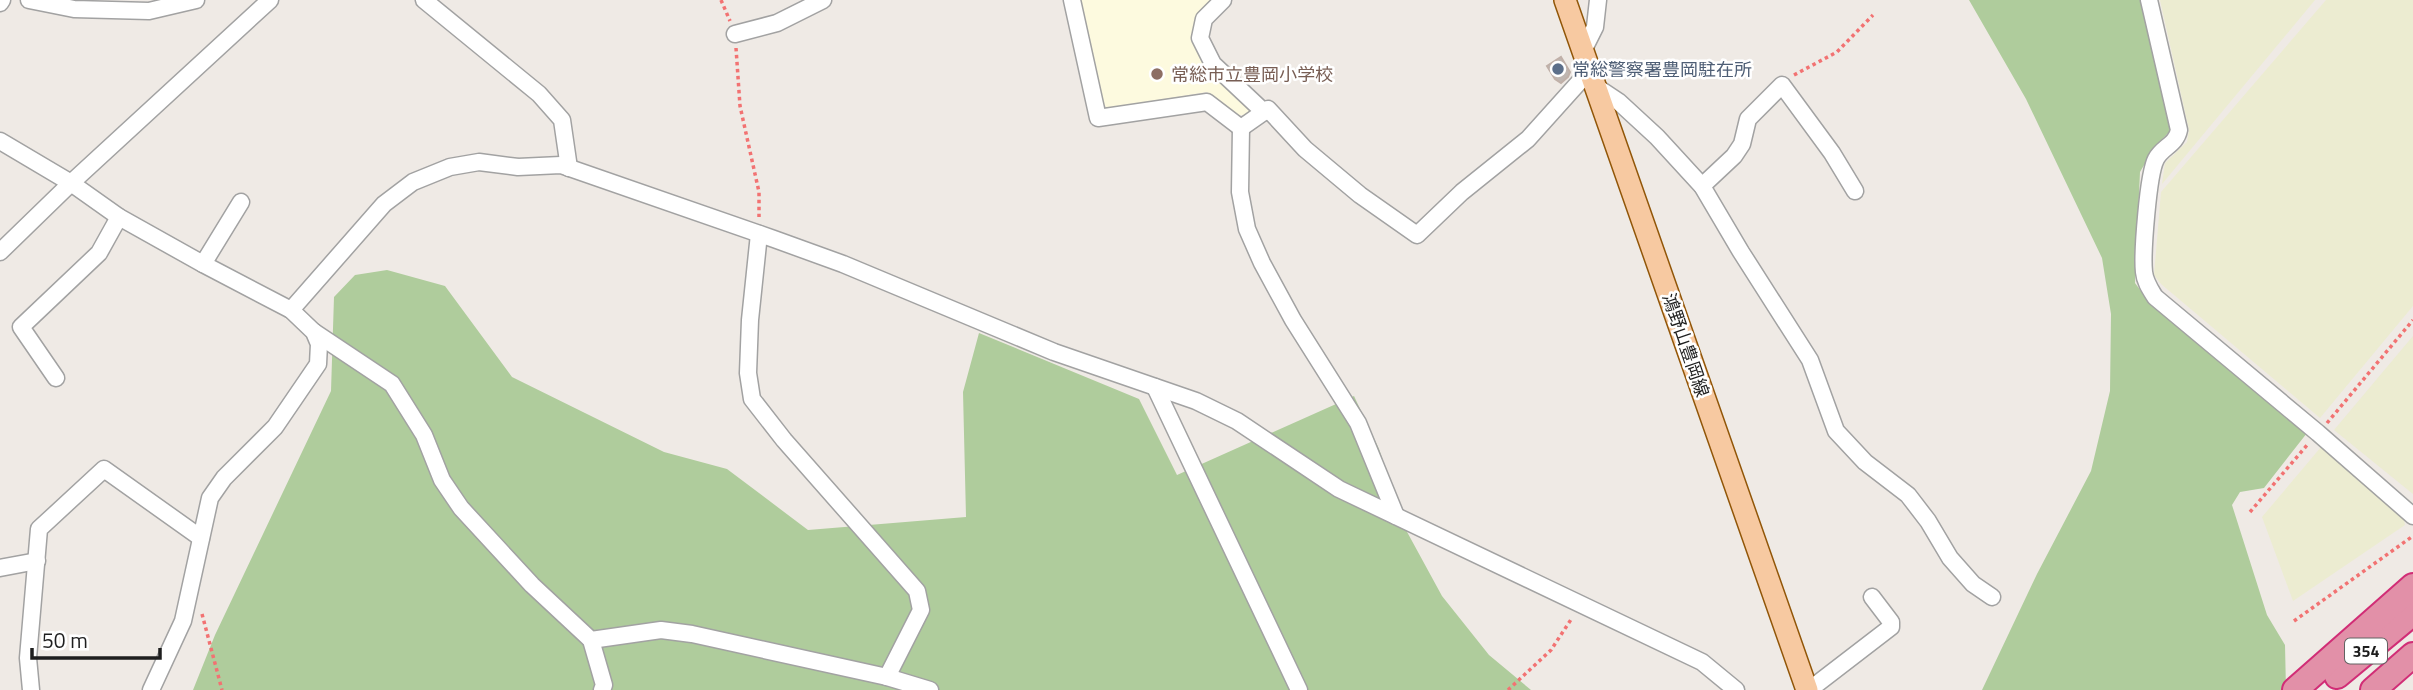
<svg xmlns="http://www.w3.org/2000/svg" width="2413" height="690" font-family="'Titillium Web','Noto Sans JP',sans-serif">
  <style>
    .education { fill: #fdfadf }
    .farmland { fill: #ececd1 }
    .forest { fill: #afcc9c }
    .building { fill: #bfb6b1; stroke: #c0b0a8; stroke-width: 2 }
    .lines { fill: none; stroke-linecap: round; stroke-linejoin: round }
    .minor-casing { stroke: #a2a2a2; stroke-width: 19 }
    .major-casing { stroke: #915608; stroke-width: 24 }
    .highway-casing { stroke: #d12d76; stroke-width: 28 }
    .path { stroke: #f27272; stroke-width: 3.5; stroke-dasharray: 3.5 3.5; stroke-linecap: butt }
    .minor { stroke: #fff; stroke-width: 16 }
    .major { stroke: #f7c9a1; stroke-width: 21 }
    .highway { stroke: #e290a8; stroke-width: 24 }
    .service-dot { fill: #5c6f8a; stroke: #fff; stroke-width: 2.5 }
    .education-dot { fill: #8d6e63; stroke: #fff; stroke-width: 2.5 }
    .labels { text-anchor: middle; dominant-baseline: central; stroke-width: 5; stroke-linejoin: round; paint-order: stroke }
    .shield { fill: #fff; stroke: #626262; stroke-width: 2 }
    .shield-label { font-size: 16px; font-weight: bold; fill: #1e1e1e }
    .service-label { font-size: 18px; fill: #4e5e75; stroke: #fff; text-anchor: start }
    .education-label { font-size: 18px; fill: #785e54; stroke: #fff; text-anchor: start }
    .street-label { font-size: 18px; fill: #1e1e1e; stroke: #fff }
  </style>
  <rect width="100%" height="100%" fill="#efeae5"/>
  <!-- education -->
  <path class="education" d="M1079 0H1218L1196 28 1255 111 1245 115H1234L1207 92 1108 108 1099 102Z"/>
  <!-- farmland -->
  <g class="farmland">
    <path d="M2160 0H2315L2162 184 2165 163 2187 142 2189 130Z"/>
    <path d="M2326 0H2413V306L2320 418 2161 284 2154 275 2161 192Z"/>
    <path d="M2413 336V494L2334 430Z"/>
    <path d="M2321 447 2403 515 2405 525 2293 601 2262 517Z"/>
  </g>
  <!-- forest -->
  <g class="forest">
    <path d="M1969 0H2141L2170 131 2154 148 2140 172 2135 283 2150 303 2307 433 2264 488 2240 492 2232 505 2267 615 2285 645 2286 690H1982L2037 574 2091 471 2110 391 2111 314 2102 258 2026 99Z"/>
    <path d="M387 270 445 286 512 377 664 452 727 469 808 530 966 517 963 392 979 333 1139 399 1177 475 1354 396 1379 449 1406 530 1442 596 1489 655 1531 690H193L215 635 331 391 334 297 355 275Z"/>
  </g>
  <!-- building -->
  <path class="building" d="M1561 57 1570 72 1568 77 1561 83 1555 79 1547 66Z"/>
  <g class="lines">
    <defs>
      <g id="minor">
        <path d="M29 0 74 9 149 11 196 0"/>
        <path d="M424 0 539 94 562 120 569 168"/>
        <path d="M1072 0 1098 118 1207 102 1241 128"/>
        <path d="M1223 0 1204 19 1200 38 1213 64 1264 112"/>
        <path d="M2149 0 2179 130C2176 145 2162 147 2156 159 2148 174 2142 254 2144 272 2145 282 2150 289 2155 297L2318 433 2413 516"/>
        <path d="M0 3 2 0"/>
        <path d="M735 34 777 23 823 0"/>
        <path d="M1583 51 1595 27 1598 0"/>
        <path d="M1595 86 1619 102 1657 137 1702 186 1741 252 1810 360 1836 431 1865 462 1908 495 1928 521 1950 558 1973 584 1992 597"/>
        <path d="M1241 128 1268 109 1305 149 1360 195 1417 235 1462 192 1528 139 1590 70"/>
        <path d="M1241 128 1240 192 1247 229 1262 263 1293 320 1358 423 1396 516"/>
        <path d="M0 141 71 183 119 217 203 264 291 310 314 332 319 344 318 364 275 427 224 478 210 498 183 621 151 690"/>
        <path d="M1702 186 1734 156 1742 144 1748 119 1782 85 1832 153 1855 191"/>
        <path d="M759 234 750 320 748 373 752 399 784 440 917 591 921 610 887 677"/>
        <path d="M0 252 71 183 270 0"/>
        <path d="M203 264 241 202"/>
        <path d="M291 310 384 204 413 182 450 167 479 162 518 167 561 165 774 239 843 264 1054 352 1196 401 1237 421 1339 489 1702 662 1736 690"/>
        <path d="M314 332 392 384 424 435 442 480 461 508 532 585 591 640 661 630 692 634 887 677 930 690"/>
        <path d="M56 378 21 327 99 253 119 217"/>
        <path d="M1155 387 1299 690"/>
        <path d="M0 568 37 561"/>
        <path d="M591 640 604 685 602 690"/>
        <path d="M31 690 28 658 39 529 104 469 201 538"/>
        <path d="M1809 690 1891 627V622L1872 597"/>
      </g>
      <path id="major" d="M1565 0 1807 690"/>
      <g id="highway">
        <path d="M2337 676 2413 613"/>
        <path d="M2295 690 2413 586"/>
        <path d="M2373 690 2413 655"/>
      </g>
    </defs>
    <!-- minor casing -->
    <use href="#minor" class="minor-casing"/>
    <!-- major casing -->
    <use href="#major" class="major-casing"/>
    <!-- highway casing -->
    <use href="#highway" class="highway-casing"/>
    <!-- path -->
    <g class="path">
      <path d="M721 0 730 21"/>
      <path d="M736 48 740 106 759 192V217"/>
      <path d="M1794 75 1837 52 1873 15"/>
      <path d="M2327 423 2413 320"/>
      <path d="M2250 512 2308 444"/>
      <path d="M202 614 222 690"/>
      <path d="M2294 621 2413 536"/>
      <path d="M1508 690 1551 650 1572 618"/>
    </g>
    <!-- minor -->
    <use href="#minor" class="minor"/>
    <!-- major -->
    <use href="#major" class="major"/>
    <!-- highway -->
    <use href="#highway" class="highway"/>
  </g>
  <!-- markers -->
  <circle class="service-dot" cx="1558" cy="69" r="7"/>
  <circle class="education-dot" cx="1157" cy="74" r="7"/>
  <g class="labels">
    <!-- shield labels -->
    <rect class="shield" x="2345" y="638.5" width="42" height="25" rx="5"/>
    <g class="shield-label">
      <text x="2366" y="651">354</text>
    </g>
    <!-- service labels -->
    <g class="service-label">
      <text x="1572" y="69">常総警察署豊岡駐在所</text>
    </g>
    <!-- education labels -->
    <g class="education-label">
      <text x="1171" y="74">常総市立豊岡小学校</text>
    </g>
    <!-- street labels -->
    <g class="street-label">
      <text transform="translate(1686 345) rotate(71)">鴻野山豊岡線</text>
    </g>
  </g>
  <!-- scale -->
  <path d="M32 648v10h128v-10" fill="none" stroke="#1e1e1e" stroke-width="3.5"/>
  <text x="42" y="648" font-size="21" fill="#1e1e1e" stroke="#ffffff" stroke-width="5" paint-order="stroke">50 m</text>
</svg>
